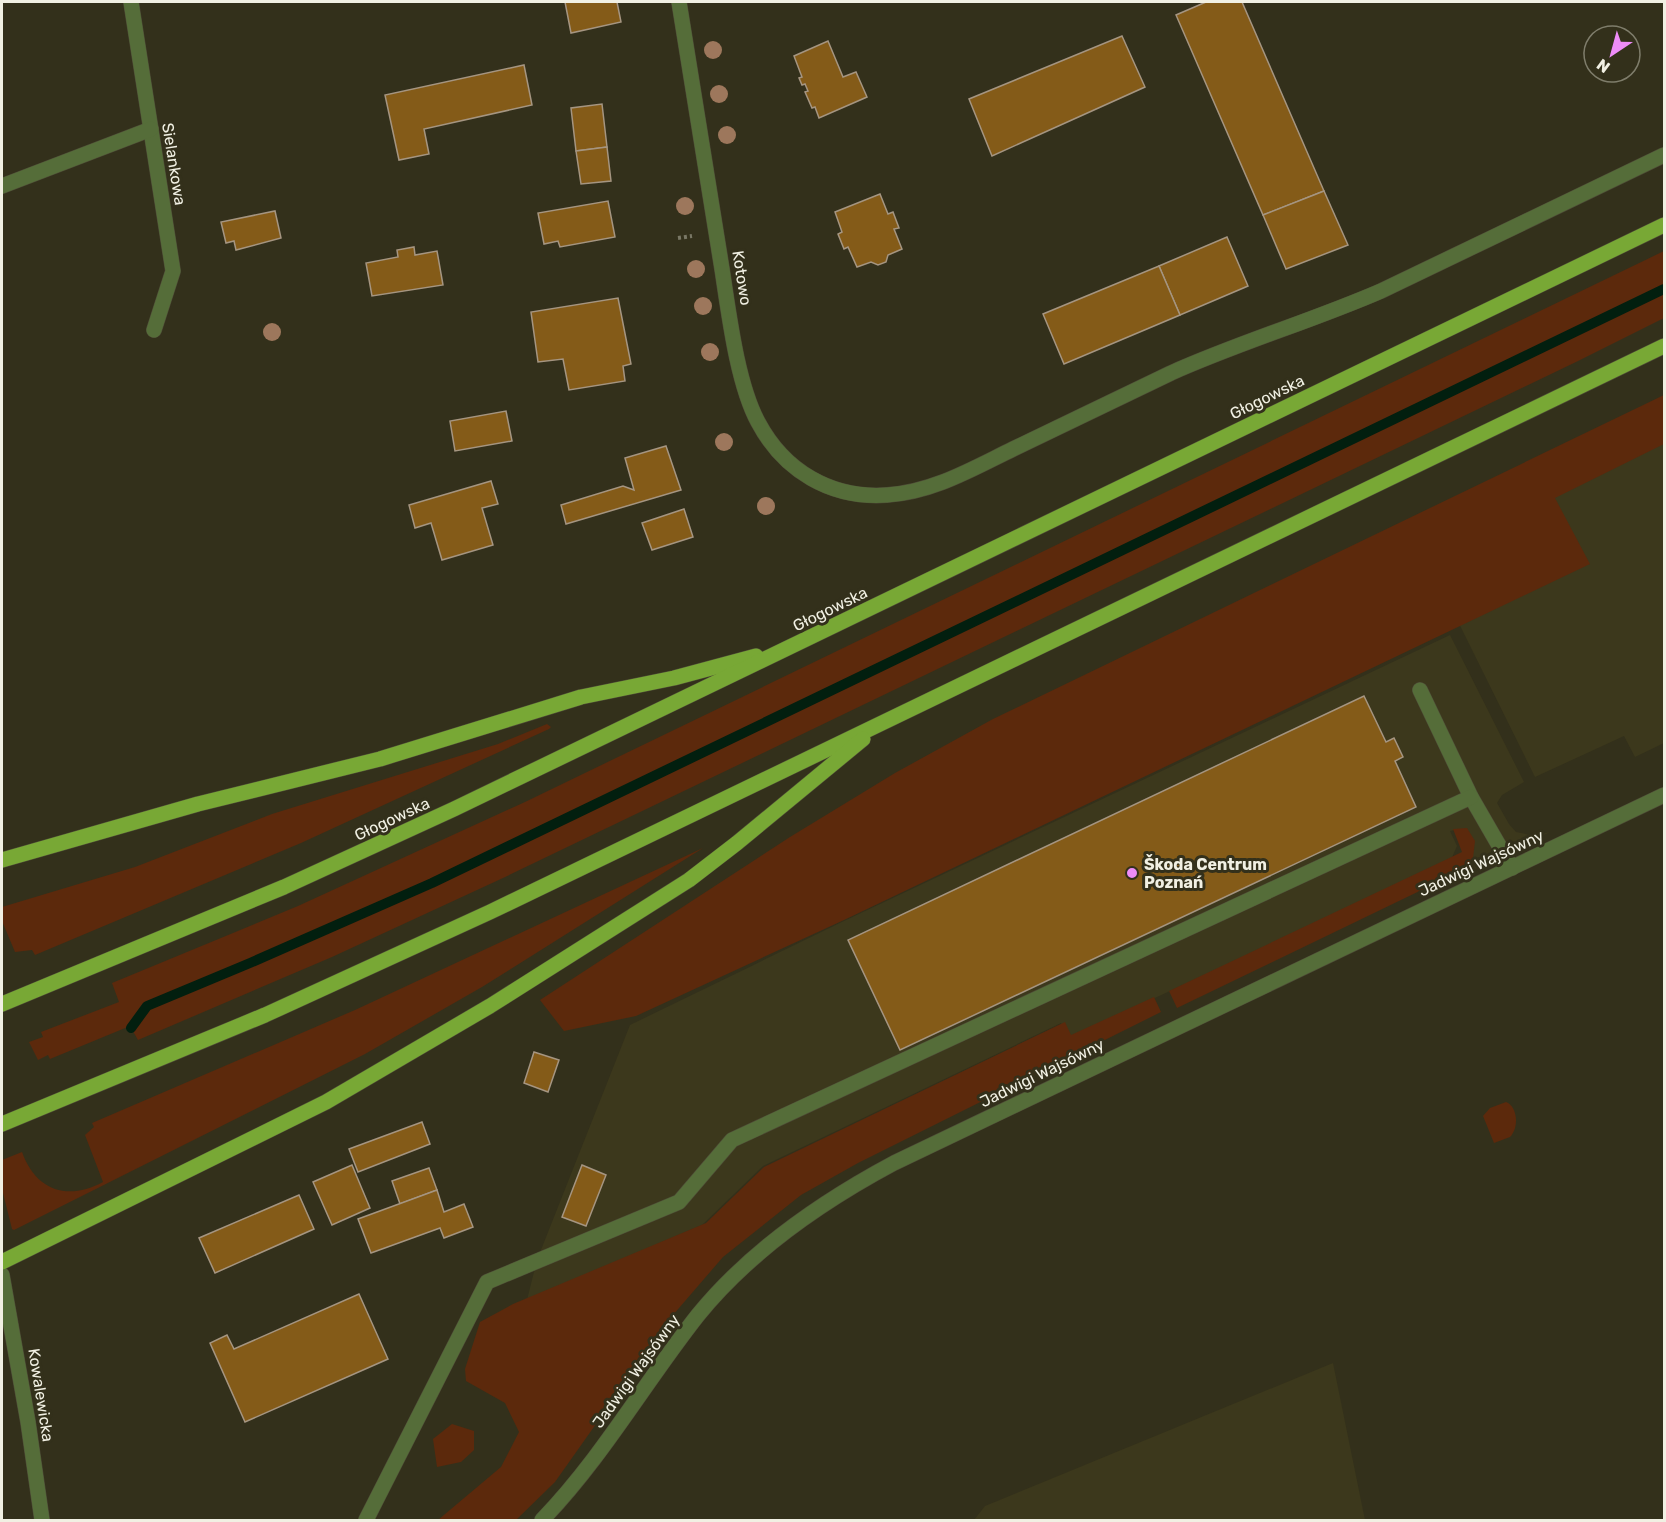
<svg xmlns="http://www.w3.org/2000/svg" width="1666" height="1522" font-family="Rubik,sans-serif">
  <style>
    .built { fill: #3c381c }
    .green { fill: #5c290c }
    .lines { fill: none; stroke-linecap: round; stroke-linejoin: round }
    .stream { stroke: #021f0f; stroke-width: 10 }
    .building { fill: #845b18; stroke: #a59581; stroke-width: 1.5 }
    .minor-casing { stroke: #4e4b37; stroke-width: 16 }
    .major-casing { stroke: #4e4b37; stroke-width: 16 }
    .path { stroke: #797765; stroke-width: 4; stroke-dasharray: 3 3; stroke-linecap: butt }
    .minor { stroke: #556d39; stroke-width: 15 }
    .major { stroke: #78a835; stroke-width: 15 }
    .tree { fill: #9d775c }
    .poi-dot { fill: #ee8cf8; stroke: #33301b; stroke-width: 2 }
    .labels { text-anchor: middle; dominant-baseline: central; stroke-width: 6; stroke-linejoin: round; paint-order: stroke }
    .street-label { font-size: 16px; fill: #f1f0e3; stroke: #33301b }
    .poi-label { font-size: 16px; font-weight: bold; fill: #f1f0e3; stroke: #33301b; text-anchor: start }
  </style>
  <rect width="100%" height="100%" fill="#33301b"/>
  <!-- built -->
  <g class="built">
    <path d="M1664 441V743L1635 757 1624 736 1535 777 1426 557Z"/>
    <path d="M1450 635 1524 782 1502 795 1497 803 1509 824 1516 832 1535 836 1550 832 1461 876 1468 866 1471 855 1458 829 1450 831 1457 846 1450 862 1068 1038 1061 1023 763 1166 702 1225 527 1300 537 1260 630 1025 844 921Z"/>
    <path d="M1333 1363 1365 1520H974L985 1506Z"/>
  </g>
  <!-- green -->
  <g class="green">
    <path d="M1664 251V318L1576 362 503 878 332 957 138 1040 130 1026 50 1059 48 1055 38 1060 29 1042 43 1037 41 1032 119 1002 112 983 298 906 525 802Z"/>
    <path d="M1664 395V444L1555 498 1590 564 844 920 636 1016 564 1031 540 1000 790 837 895 773 993 719Z"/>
    <path d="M547 724 551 727 549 729 301 843 35 955 32 950 15 952 2 921V907L135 867 272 814 498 744Z"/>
    <path d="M1467 828 1475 841 1473 858 1461 871 1177 1008 1169 991 1462 852 1453 829Z"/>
    <path d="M703 848 482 987 365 1054 14 1230 12 1229 2 1189V1160L22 1152C36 1191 68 1201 103 1182L85 1135 94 1127 92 1123 355 1010Z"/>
    <path d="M1154 997 1161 1012 858 1163 801 1195 723 1257 673 1315 555 1482 516 1520H438L501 1467 519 1432 505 1403 466 1381 465 1369 480 1322 513 1304 706 1223 764 1167 1065 1022 1071 1035Z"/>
    <path d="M1506 1102C1518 1107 1519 1128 1510 1137L1494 1143 1483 1116 1490 1108Z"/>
    <path d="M452 1424 474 1431V1450L461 1462 437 1467 433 1439Z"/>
  </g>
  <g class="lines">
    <!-- stream -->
    <path class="stream" d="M131 1028 147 1006 250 963 432 883 1664 289"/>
  </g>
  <!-- building -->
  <g class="building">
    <path d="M565 2H617L621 22 571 33Z"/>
    <path d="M1206 2H1242L1324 191 1263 215 1176 15Z"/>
    <path d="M1122 36 1145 87 992 156 969 99Z"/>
    <path d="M828 41 843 77 856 72 867 97 819 118 815 107 812 108 805 92 808 91 805 84 802 85 799 78 802 77 794 56Z"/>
    <path d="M524 65 532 105 424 129 429 154 399 160 385 95Z"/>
    <path d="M602 104 607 147 576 151 571 108Z"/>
    <path d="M607 147 611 181 581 184 576 151Z"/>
    <path d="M1324 191 1348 245 1286 269 1263 215Z"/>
    <path d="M880 194 888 214 893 212 899 228 894 229 902 249 888 255 886 262 878 265 871 262 857 267 848 247 844 249 838 234 842 232 835 212Z"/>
    <path d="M608 201 615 237 560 247 558 241 544 244 538 213Z"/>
    <path d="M275 211 281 238 236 250 234 241 226 243 221 222Z"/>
    <path d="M1227 237 1248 286 1180 315 1159 266Z"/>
    <path d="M414 247 415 255 437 251 443 285 372 296 366 263 398 257 397 250Z"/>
    <path d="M1159 266 1180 315 1064 364 1043 314Z"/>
    <path d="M618 298 631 364 623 366 625 381 569 390 563 359 538 362 531 312Z"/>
    <path d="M506 411 512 441 455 451 450 421Z"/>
    <path d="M666 446 681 490 566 524 561 505 623 486 634 490 625 458Z"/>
    <path d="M491 481 498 504 482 508 493 545 442 560 431 523 415 528 409 505Z"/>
    <path d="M684 509 693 537 652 550 642 523Z"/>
    <path d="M1364 696 1386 742 1394 738 1403 757 1395 761 1416 807 900 1050 848 940Z"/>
    <path d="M534 1052 559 1060 548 1092 524 1083Z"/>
    <path d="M422 1122 430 1144 358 1172 349 1149Z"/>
    <path d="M352 1165 370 1208 332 1225 313 1182Z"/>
    <path d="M582 1165 606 1175 586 1226 562 1217Z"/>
    <path d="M429 1168 437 1190 400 1204 392 1181Z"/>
    <path d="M437 1190 444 1212 464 1204 473 1227 444 1238 440 1228 371 1253 358 1219Z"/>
    <path d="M299 1195 314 1229 215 1273 199 1238Z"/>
    <path d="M359 1294 388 1359 245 1422 210 1343 227 1335 234 1349Z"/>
  </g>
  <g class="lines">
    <defs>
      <g id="minor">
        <path d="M131 2 173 271 154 330"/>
        <path d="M679 2C693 91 708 180 722 269 729 314 737 383 758 422 784 471 831 499 887 495 933 492 972 469 1013 449 1066 424 1118 398 1171 373 1240 342 1312 321 1381 291L1664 155"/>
        <path d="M2 186 151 129"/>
        <path d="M1420 690 1471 797 1512 868"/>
        <path d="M2 1275 28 1422 42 1520"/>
        <path d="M366 1520 487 1282 679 1202 732 1140 1471 797"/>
        <path d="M542 1520C602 1458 645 1382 698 1315 751 1250 821 1202 894 1163L1664 795"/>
      </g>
      <g id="major">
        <path d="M2 860 198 804 380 759 581 697 674 678 756 656"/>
        <path d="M2 1004 284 887 454 809 1664 225"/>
        <path d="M2 1124 265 1015 490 912 1664 346"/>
        <path d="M2 1262 326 1102 490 1006 689 880 737 843 863 739"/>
      </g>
    </defs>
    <!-- minor casing -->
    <use href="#minor" class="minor-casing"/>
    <!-- major casing -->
    <use href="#major" class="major-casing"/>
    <!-- path -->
    <path class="path" d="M678 238 692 236"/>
    <!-- minor -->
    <use href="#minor" class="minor"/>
    <!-- major -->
    <use href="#major" class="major"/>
  </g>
  <!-- trees -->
  <g class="tree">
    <circle cx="713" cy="50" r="9"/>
    <circle cx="719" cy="94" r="9"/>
    <circle cx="727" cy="135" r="9"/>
    <circle cx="685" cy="206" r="9"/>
    <circle cx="696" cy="269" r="9"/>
    <circle cx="703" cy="306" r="9"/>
    <circle cx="272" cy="332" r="9"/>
    <circle cx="710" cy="352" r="9"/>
    <circle cx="724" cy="442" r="9"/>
    <circle cx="766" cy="506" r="9"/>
  </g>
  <!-- markers -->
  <circle class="poi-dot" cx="1132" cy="873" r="6"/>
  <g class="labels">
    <!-- street labels -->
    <g class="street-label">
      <text transform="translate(174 164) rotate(81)">Sielankowa</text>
      <text transform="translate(742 278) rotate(81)">Kotowo</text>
      <text transform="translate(1267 397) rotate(-26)">Głogowska</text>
      <text transform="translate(830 609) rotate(-26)">Głogowska</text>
      <text transform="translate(392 819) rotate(-25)">Głogowska</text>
      <text transform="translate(1481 863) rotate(-25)">Jadwigi Wajsówny</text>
      <text transform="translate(1042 1073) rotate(-26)">Jadwigi Wajsówny</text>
      <text transform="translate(636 1371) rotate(-54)">Jadwigi Wajsówny</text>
      <text transform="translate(41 1395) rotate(81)">Kowalewicka</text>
    </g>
    <!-- poi labels -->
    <g class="poi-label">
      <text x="1144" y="864">Škoda Centrum<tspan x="1144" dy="18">Poznań</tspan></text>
    </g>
  </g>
  <!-- border -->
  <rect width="1666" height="1522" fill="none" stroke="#f1f0e3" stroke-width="6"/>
  <!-- north arrow -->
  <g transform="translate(1612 54) rotate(216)"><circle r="28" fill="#33301b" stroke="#7f7d6b" stroke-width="1.5"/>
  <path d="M0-4.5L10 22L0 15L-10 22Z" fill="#ee8cf8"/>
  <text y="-9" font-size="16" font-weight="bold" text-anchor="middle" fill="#f1f0e3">N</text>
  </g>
</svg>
